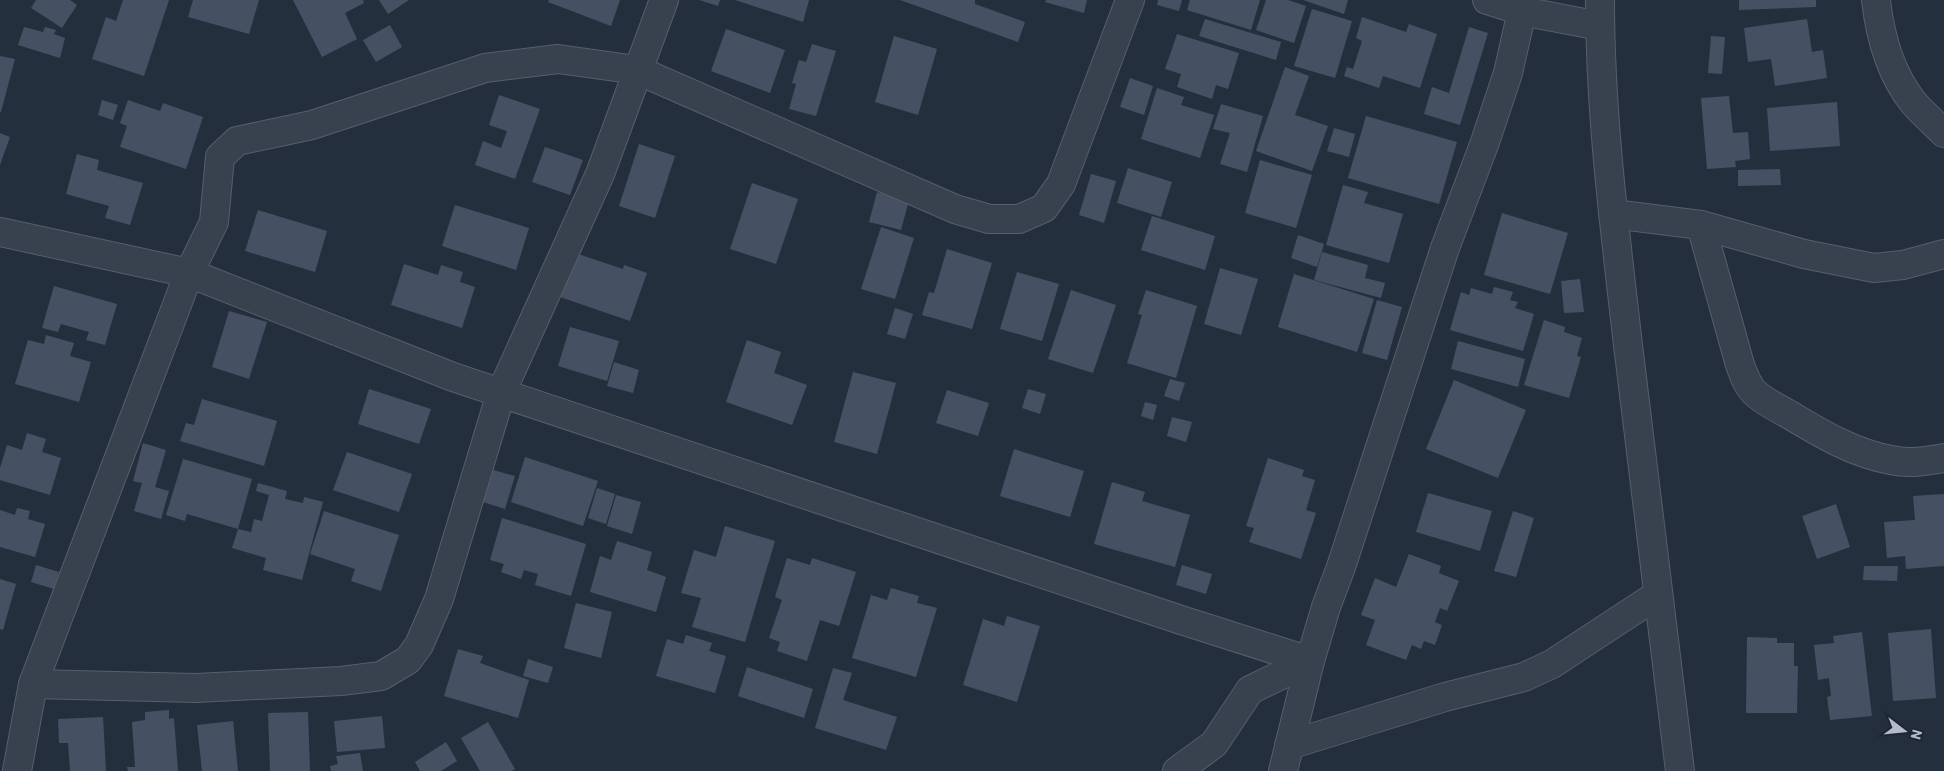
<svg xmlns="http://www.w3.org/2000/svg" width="1944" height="771" font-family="Barlow,sans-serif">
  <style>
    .building { fill: #455162 }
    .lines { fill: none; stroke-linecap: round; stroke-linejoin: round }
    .minor-casing { stroke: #565f6c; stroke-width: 30 }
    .minor { stroke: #38414e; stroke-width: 28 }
  </style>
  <rect width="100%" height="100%" fill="#242f3e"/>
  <!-- building -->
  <g class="building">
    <path d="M36 0H70L77 5 62 28 31 8Z"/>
    <path d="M123 0H169L144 76 92 59 106 17 116 21Z"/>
    <path d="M193 0H259L249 34 188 17Z"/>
    <path d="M293 0H363L364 3 345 13 357 39 322 57Z"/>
    <path d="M379 0H409L388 14Z"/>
    <path d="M549 0H620L611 26 548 2Z"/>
    <path d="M699 0H720L718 6Z"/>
    <path d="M735 0H809L803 22Z"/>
    <path d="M900 0H975V4L1025 22 1018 42Z"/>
    <path d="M1046 0H1087L1084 13 1045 2Z"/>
    <path d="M1158 0H1182L1179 11 1157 5Z"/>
    <path d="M1190 0H1260L1251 30 1187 10Z"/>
    <path d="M1266 0H1288L1306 6 1294 43 1256 30Z"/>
    <path d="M1303 0H1348L1344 14Z"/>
    <path d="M1739 0H1816V7L1739 10Z"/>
    <path d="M1312 9 1352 21 1335 78 1294 66Z"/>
    <path d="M1362 17 1406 32 1409 24 1437 34 1420 88 1383 76 1379 88 1344 76 1347 67 1353 69 1362 41 1356 38Z"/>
    <path d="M1205 19 1281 42 1276 60 1199 36Z"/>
    <path d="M1807 19 1812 52 1823 50 1827 78 1775 86 1771 59 1748 62 1744 28Z"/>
    <path d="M390 25 402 47 376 62 363 40Z"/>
    <path d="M24 27 43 32 45 27 56 30 54 34 65 38 60 58 18 45Z"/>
    <path d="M1469 27 1488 33 1460 125 1424 114 1432 87 1449 93Z"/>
    <path d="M726 29 785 50 770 93 711 71Z"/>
    <path d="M1177 34 1239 53 1228 89 1216 85 1212 99 1177 87 1181 74 1165 69Z"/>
    <path d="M894 36 937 49 918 115 875 102Z"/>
    <path d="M1711 36 1725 37 1722 74 1708 73Z"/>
    <path d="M812 44 836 51 816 116 789 109 796 84 792 83 799 60 806 62Z"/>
    <path d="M0 56 15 59 1 112H0Z"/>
    <path d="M1285 67 1309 76 1295 115 1328 126 1312 171 1256 151Z"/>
    <path d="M1130 78 1153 86 1144 115 1120 107Z"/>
    <path d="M1157 88 1184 97 1181 105 1214 115 1200 158 1141 139Z"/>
    <path d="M499 95 540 109 515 179 475 165 483 141 501 148 507 131 489 125Z"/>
    <path d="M1729 96 1733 133 1748 132 1750 159 1735 161 1736 167 1707 169 1701 98Z"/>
    <path d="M102 100 118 105 113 120 98 115Z"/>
    <path d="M128 100 160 111 163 103 203 117 186 169 120 147 127 126 120 123Z"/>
    <path d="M1837 102 1840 146 1770 151 1767 108Z"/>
    <path d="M1221 104 1263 116 1247 172 1220 164 1230 133 1213 129Z"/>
    <path d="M1366 116 1457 142 1439 204 1348 178Z"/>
    <path d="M1334 128 1355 134 1349 157 1327 151Z"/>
    <path d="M0 133 10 137 0 165Z"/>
    <path d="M639 144 675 156 655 218 619 206Z"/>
    <path d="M545 147 583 160 570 195 532 182Z"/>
    <path d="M77 154 99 160 97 170 143 183 130 225 105 218 109 206 66 194Z"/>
    <path d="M1260 160 1312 175 1296 228 1245 213Z"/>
    <path d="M1128 168 1172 182 1161 217 1117 203Z"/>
    <path d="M1780 169 1781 185 1738 186V170Z"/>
    <path d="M1091 174 1116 181 1104 223 1079 215Z"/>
    <path d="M752 183 798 199 776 264 730 249Z"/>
    <path d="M1343 185 1368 192 1364 203 1403 214 1389 263 1326 245Z"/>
    <path d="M877 192 909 200 901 230 869 222Z"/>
    <path d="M455 205 529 228 516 270 442 246Z"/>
    <path d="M258 210 327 231 315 272 245 251Z"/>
    <path d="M1502 213 1568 233 1550 294 1484 275Z"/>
    <path d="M1152 216 1215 236 1205 270 1141 250Z"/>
    <path d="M881 227 914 238 895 299 861 289Z"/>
    <path d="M1298 235 1324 244 1317 267 1291 258Z"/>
    <path d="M947 249 992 263 972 329 922 315 929 292 934 293Z"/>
    <path d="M572 252 623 269 624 265 647 273 630 321 557 296Z"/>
    <path d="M1322 252 1368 265 1365 278 1385 283 1381 298 1314 280Z"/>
    <path d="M404 264 438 275 441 265 463 272 460 282 475 287 462 328 391 305Z"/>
    <path d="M1220 268 1258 279 1241 335 1204 324Z"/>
    <path d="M1017 272 1059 284 1042 341 1000 329Z"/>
    <path d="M1294 274 1374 299 1357 352 1278 327Z"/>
    <path d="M1580 279 1584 312 1564 313 1561 281Z"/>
    <path d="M54 286 117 304 105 345 86 340 89 332 61 324 58 332 42 328Z"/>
    <path d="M1494 287 1513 292 1510 300 1518 302 1515 308 1534 314 1523 351 1450 330 1461 292 1469 295 1471 288 1492 294Z"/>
    <path d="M1071 290 1116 305 1093 373 1048 359Z"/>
    <path d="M1146 290 1197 306 1176 378 1127 363 1142 315 1138 314Z"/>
    <path d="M1377 300 1402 307 1387 360 1362 353Z"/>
    <path d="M895 308 913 314 905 339 887 334Z"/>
    <path d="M229 311 267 322 249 379 212 367Z"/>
    <path d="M1544 320 1565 327 1564 332 1582 338 1577 356 1581 357 1569 398 1524 385Z"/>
    <path d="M570 327 619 341 607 381 558 366Z"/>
    <path d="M46 335 74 343 70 356 91 362 79 402 15 384 28 340 44 344Z"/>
    <path d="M747 340 781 352 774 373 807 385 792 425 726 402Z"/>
    <path d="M1458 341 1525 359 1518 387 1451 369Z"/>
    <path d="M614 362 639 370 633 393 607 386Z"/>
    <path d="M853 372 896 383 877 454 834 442Z"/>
    <path d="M1170 379 1185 383 1179 401 1164 396Z"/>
    <path d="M1454 380 1526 410 1498 478 1426 449Z"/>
    <path d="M369 389 431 409 419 444 358 424Z"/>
    <path d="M1028 389 1046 394 1040 414 1022 408Z"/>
    <path d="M947 390 989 403 978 436 936 423Z"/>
    <path d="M202 399 277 421 264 466 180 441 186 423 194 425Z"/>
    <path d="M1145 402 1157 405 1153 420 1141 416Z"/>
    <path d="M1172 417 1192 422 1186 442 1167 436Z"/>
    <path d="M27 433 46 439 42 452 61 458 50 495 0 480V468L7 445 22 450Z"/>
    <path d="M143 443 166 450 155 487 169 491 161 519 134 511 142 483 133 481Z"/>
    <path d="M1014 449 1084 471 1070 517 1000 496Z"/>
    <path d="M347 452 412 474 399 512 333 490Z"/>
    <path d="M525 457 598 481 583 526 511 502Z"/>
    <path d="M1268 458 1304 470 1302 476 1315 480 1306 510 1316 513 1301 559 1249 542 1254 528 1246 526Z"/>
    <path d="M183 459 252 479 238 529 187 514 185 521 166 515Z"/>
    <path d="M493 470 515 476 505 509 483 502Z"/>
    <path d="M1112 482 1145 492 1142 501 1190 515 1175 567 1094 544Z"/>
    <path d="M258 483 287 491 285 499 303 503 304 497 323 502 302 580 263 570 266 558 232 548 238 529 251 532 254 519 262 521 269 495 256 491Z"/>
    <path d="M597 488 615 494 606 524 588 518Z"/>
    <path d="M1428 493 1492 511 1480 551 1416 532Z"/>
    <path d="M1944 494V566L1906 569 1905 556 1887 558 1884 522 1915 520 1913 496Z"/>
    <path d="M616 495 641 502 632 534 607 526Z"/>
    <path d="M1836 504 1850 547 1817 559 1802 516Z"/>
    <path d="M17 508 30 511 28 519 45 524 35 557 0 547V510L15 515Z"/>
    <path d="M324 511 399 535 381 591 351 581 355 569 310 554Z"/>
    <path d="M1513 511 1534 518 1516 577 1494 571Z"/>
    <path d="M502 518 586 544 571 596 535 585 538 574 524 570 521 579 501 572 504 564 490 560Z"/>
    <path d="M725 526 775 541 745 642 692 627 701 598 681 593 694 550 716 557Z"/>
    <path d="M617 541 652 552 647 570 666 577 656 612 590 592 600 556 611 560Z"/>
    <path d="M1409 554 1441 566 1439 573 1459 581 1447 611 1440 608 1435 622 1442 625 1435 645 1424 641 1421 649 1412 645 1406 660 1366 645 1375 620 1361 615 1375 578 1396 587Z"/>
    <path d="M787 558 810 565 812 558 856 572 839 626 820 620 807 661 777 651 780 642 769 638 782 600 775 597Z"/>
    <path d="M36 565 59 572 54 589 31 582Z"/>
    <path d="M1182 565 1212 574 1206 594 1176 585Z"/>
    <path d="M1864 566H1898L1897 581 1863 580Z"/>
    <path d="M0 579 16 584 3 630 0 629Z"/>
    <path d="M891 588 919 596 917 603 937 608 916 677 852 658 871 595 887 600Z"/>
    <path d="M576 603 612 612 601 658 564 648Z"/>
    <path d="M1007 616 1040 626 1017 702 963 685 983 619 1004 626Z"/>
    <path d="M1931 629 1936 698 1893 701 1888 633Z"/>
    <path d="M1862 632 1872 716 1830 720 1827 697 1831 696 1829 678 1818 680 1814 645 1834 643 1833 636Z"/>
    <path d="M686 635 712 643 709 651 726 656 715 693 656 676 667 639 683 644Z"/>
    <path d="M1747 637 1777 638V643H1794V666H1798L1797 713H1746Z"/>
    <path d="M458 649 483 656 480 663 529 680 518 718 444 696Z"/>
    <path d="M528 659 553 667 548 683 523 676Z"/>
    <path d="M747 667 813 689 804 718 738 696Z"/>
    <path d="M833 668 852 673 843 700 897 717 886 750 815 728Z"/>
    <path d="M169 710V719L174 718 178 771H128L127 767H135L132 722 145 720V712Z"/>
    <path d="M308 712 310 771H270L268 713Z"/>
    <path d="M382 716 385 748 337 752 334 721Z"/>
    <path d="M103 717 106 771H70L68 743H59L58 719Z"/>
    <path d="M233 721 238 771H202L197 725Z"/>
    <path d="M488 722 515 769 512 771H480L461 738Z"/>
    <path d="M446 742 457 761 441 771H420L415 762Z"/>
    <path d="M360 753 363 771H331L330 766 338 764 336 756Z"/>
  </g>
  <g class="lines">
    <defs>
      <g id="minor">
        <path d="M1487 0 1522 11 1600 26"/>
        <path d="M1600 0C1600 116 1615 231 1628 345 1645 487 1662 629 1680 771"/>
        <path d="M1876 0C1880 36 1890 73 1913 102 1922 113 1934 123 1944 133"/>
        <path d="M1613 214 1701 225 1804 254 1874 268 1903 265 1944 254"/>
        <path d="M1701 225 1740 365C1744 375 1747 385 1754 392 1764 402 1778 408 1790 415 1822 434 1853 453 1891 460 1909 464 1926 461 1944 458"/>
        <path d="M0 232 189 273 453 377 1181 620 1310 661"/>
        <path d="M33 684 196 688 341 681 381 676 408 660 419 645 439 599 501 393 600 174 664 0"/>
        <path d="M1289 745 1445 697 1524 677 1552 664 1657 595"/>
        <path d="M17 771 33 684 189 273 214 222 220 157 237 141 312 125 485 68 558 59 637 70 955 209 989 219H1019L1044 208 1061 184 1130 0"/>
        <path d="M1177 771 1214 744 1250 690 1310 661"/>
        <path d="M1283 771 1310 661 1326 607 1341 567 1445 248 1485 142 1508 73 1522 11"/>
      </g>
    </defs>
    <!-- minor casing -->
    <use href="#minor" class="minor-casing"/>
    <!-- minor -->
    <use href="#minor" class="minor"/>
  </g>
  <!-- north arrow -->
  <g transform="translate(1904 731) rotate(106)" stroke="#1d2633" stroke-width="4" paint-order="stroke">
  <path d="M0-4L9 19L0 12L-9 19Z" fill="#b4bcc9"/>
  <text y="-8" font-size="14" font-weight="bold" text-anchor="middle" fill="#b4bcc9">N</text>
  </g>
</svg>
